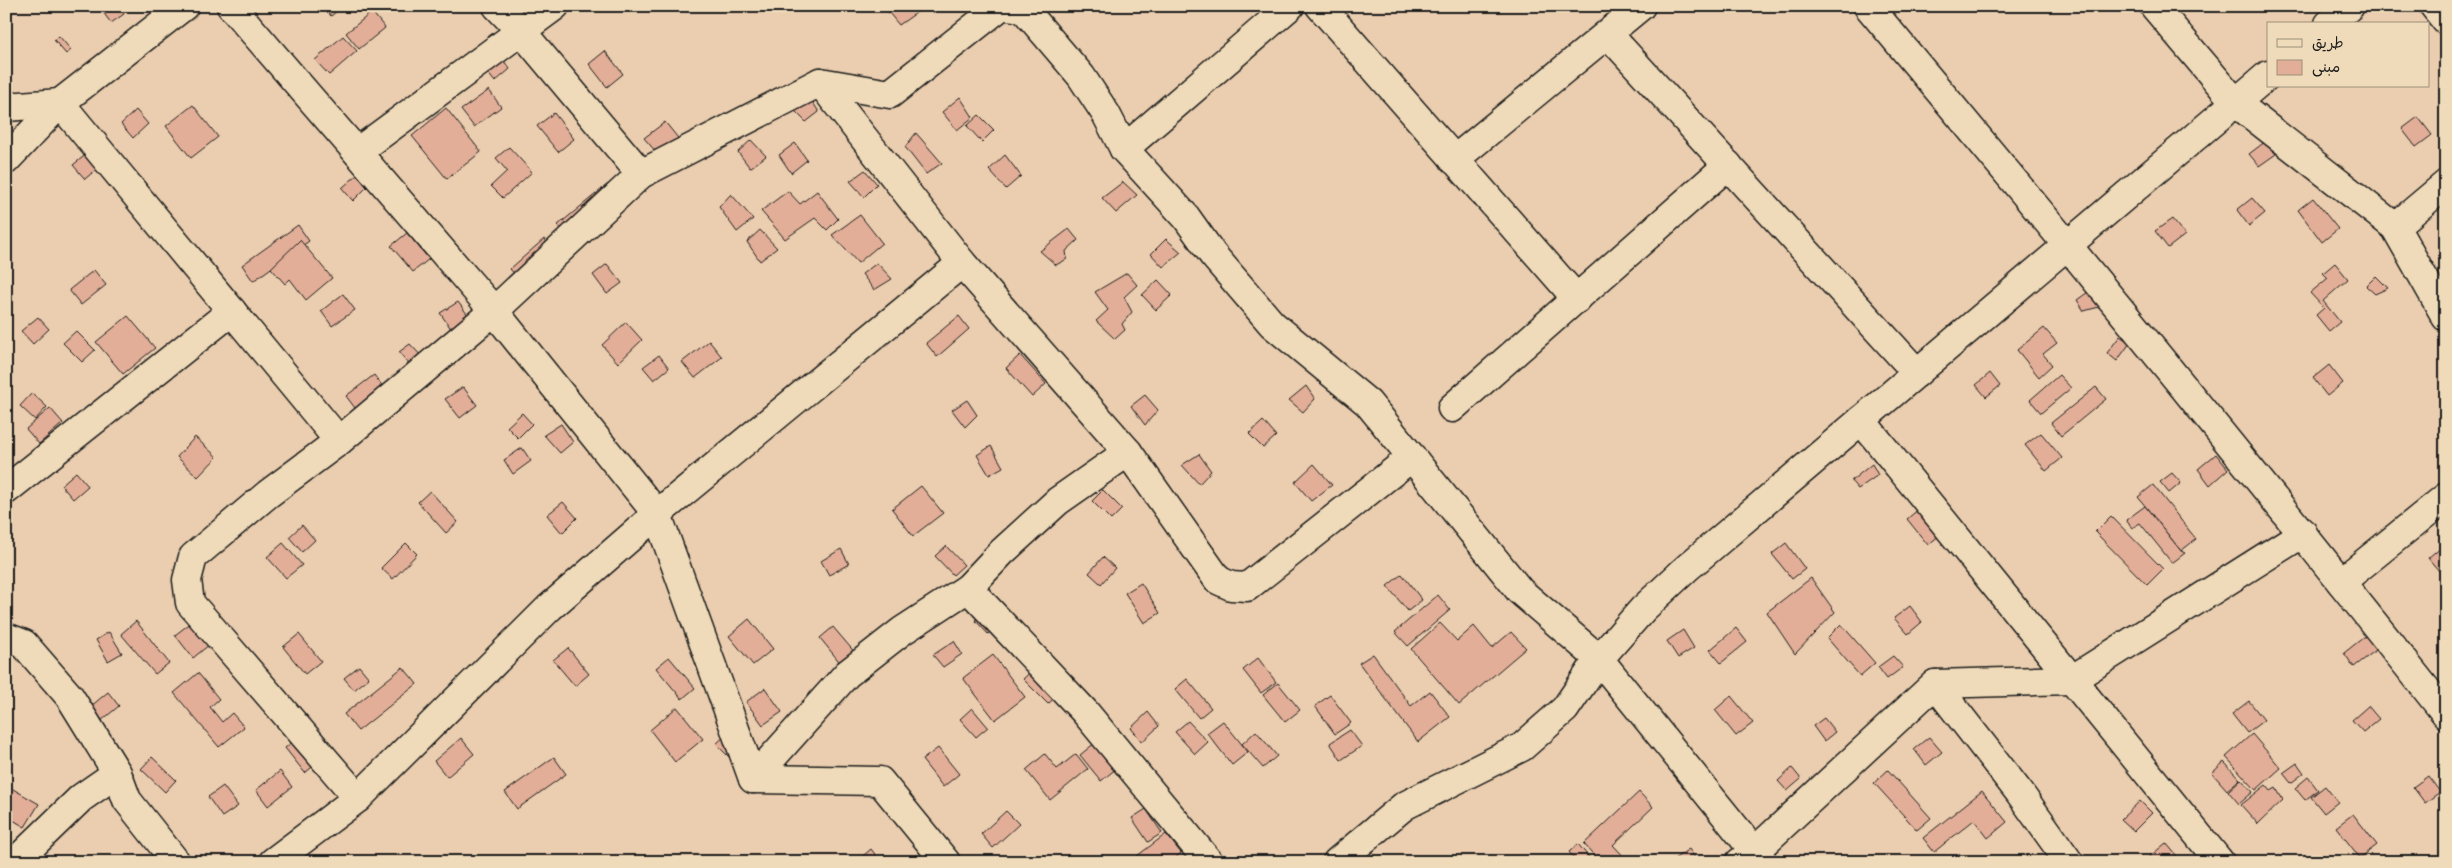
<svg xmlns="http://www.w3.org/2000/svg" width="2452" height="868" font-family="'Patrick Hand','Playpen Sans Arabic',sans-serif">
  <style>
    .building { fill: #e3ae98; stroke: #1c1c1c }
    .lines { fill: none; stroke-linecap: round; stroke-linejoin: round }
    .minor-casing { stroke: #1c1c1c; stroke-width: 31 }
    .minor { stroke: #efdbb9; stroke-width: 28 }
  </style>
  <rect width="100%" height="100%" fill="#ebceaf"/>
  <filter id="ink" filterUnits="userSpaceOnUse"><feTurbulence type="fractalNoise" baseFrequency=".02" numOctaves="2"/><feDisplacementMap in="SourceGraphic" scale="10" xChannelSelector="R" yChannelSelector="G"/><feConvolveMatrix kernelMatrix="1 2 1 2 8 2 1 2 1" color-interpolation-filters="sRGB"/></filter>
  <g filter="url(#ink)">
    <!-- building -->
    <g class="building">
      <path d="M102 6H118L124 14 111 23 100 8Z"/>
      <path d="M323 6H343L331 16Z"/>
      <path d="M915 6 919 11 899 25 884 7Z"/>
      <path d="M372 12 385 28 359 49 346 33Z"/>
      <path d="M59 36 71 50 66 54 54 40Z"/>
      <path d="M343 36 357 51 329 75 315 60Z"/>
      <path d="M487 39 510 69 495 82 471 52Z"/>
      <path d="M605 51 623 74 607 87 589 64Z"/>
      <path d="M489 90 501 107 474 127 461 110Z"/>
      <path d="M808 95 819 112 806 122 792 108Z"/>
      <path d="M960 97 973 117 957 130 942 112Z"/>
      <path d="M193 105 218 137 191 158 166 126Z"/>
      <path d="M446 108 481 152 447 179 412 136Z"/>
      <path d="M136 110 148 124 133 138 121 124Z"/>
      <path d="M554 113 574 139 558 152 537 126Z"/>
      <path d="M979 115 994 130 982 142 967 126Z"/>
      <path d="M2418 117 2432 135 2416 147 2402 129Z"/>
      <path d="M665 122 682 143 663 160 644 138Z"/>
      <path d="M916 133 942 163 926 174 905 147Z"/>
      <path d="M751 140 766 156 750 168 738 152Z"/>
      <path d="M2266 141 2276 154 2259 166 2249 154Z"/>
      <path d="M795 143 807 160 791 173 779 155Z"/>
      <path d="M509 147 532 172 503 198 491 186 507 171 496 158Z"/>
      <path d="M88 153 99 167 85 179 73 165Z"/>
      <path d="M1005 155 1021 176 1006 189 989 170Z"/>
      <path d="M865 170 877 184 864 197 850 181Z"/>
      <path d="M357 175 367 187 353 201 342 188Z"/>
      <path d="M1123 182 1137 195 1116 213 1102 198Z"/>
      <path d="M608 184 621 201 571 241 558 225Z"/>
      <path d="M788 191 800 204 817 191 838 219 827 230 815 218 785 239 761 211Z"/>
      <path d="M731 194 753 219 737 232 719 207Z"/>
      <path d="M2252 198 2265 213 2249 226 2237 210Z"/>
      <path d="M2313 198 2338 229 2322 242 2298 210Z"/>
      <path d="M860 215 882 243 858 263 832 235Z"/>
      <path d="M2172 219 2185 235 2168 248 2155 231Z"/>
      <path d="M298 225 309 241 253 281 242 265Z"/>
      <path d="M1069 229 1078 240 1066 251 1067 259 1056 265 1040 251Z"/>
      <path d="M760 230 777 248 760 261 747 242Z"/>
      <path d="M407 233 429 259 413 272 391 246Z"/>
      <path d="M544 239 556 253 522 282 510 269Z"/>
      <path d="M1166 239 1181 252 1163 267 1151 254Z"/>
      <path d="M300 240 332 278 306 300 290 279 285 284 271 268Z"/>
      <path d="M877 263 892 279 874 290 862 274Z"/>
      <path d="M2335 263 2348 279 2323 301 2340 322 2329 331 2316 315 2324 308 2310 293 2328 278 2323 273Z"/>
      <path d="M607 264 622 283 607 294 593 275Z"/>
      <path d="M94 270 106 285 81 305 69 290Z"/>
      <path d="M1127 273 1137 285 1124 297 1132 312 1122 324 1125 330 1115 339 1096 321 1108 310 1095 292Z"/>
      <path d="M2376 276 2388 288 2375 294 2366 286Z"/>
      <path d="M1158 280 1172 295 1156 310 1142 295Z"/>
      <path d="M2088 292 2099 307 2084 311 2077 300Z"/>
      <path d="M343 294 355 310 332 326 321 311Z"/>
      <path d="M458 302 471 319 454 333 440 313Z"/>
      <path d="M128 316 155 348 123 374 96 342Z"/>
      <path d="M959 316 969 329 937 357 926 343Z"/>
      <path d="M38 317 49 329 33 344 21 331Z"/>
      <path d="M626 322 642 340 618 363 602 345Z"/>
      <path d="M2044 328 2057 343 2043 354 2052 365 2039 377 2017 350Z"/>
      <path d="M76 331 95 350 82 362 63 343Z"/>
      <path d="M2120 336 2130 343 2117 361 2107 353Z"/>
      <path d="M709 341 722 357 695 378 682 362Z"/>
      <path d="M410 344 424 359 413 369 399 352Z"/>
      <path d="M659 355 669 368 654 380 643 367Z"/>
      <path d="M1020 355 1046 384 1032 397 1006 368Z"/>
      <path d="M2329 365 2343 383 2327 396 2313 378Z"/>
      <path d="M1990 373 2000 386 1986 397 1976 385Z"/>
      <path d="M374 375 387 392 358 412 346 396Z"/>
      <path d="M2059 375 2071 388 2041 413 2030 400Z"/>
      <path d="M1306 386 1315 399 1303 412 1289 400Z"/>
      <path d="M463 387 477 405 460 418 445 399Z"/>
      <path d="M2096 387 2106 399 2061 436 2051 423Z"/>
      <path d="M32 393 47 407 35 420 20 406Z"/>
      <path d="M1145 395 1158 410 1145 425 1131 406Z"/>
      <path d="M967 400 977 415 965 427 952 410Z"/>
      <path d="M50 408 63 423 39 444 26 429Z"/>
      <path d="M522 413 532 424 518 438 507 427Z"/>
      <path d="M1263 421 1276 436 1263 448 1249 434Z"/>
      <path d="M561 424 573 442 560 453 544 435Z"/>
      <path d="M2041 433 2062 458 2046 471 2025 445Z"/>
      <path d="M195 437 217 457 198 477 177 457Z"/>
      <path d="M991 446 1003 467 989 475 977 455Z"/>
      <path d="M522 448 531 461 513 474 504 460Z"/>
      <path d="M1199 454 1211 471 1199 484 1182 465Z"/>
      <path d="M2216 454 2228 469 2210 485 2198 469Z"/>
      <path d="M1314 464 1332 485 1311 501 1295 482Z"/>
      <path d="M1872 464 1878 475 1858 489 1851 481Z"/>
      <path d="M76 472 88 486 73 499 61 485Z"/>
      <path d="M2172 473 2181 483 2169 493 2160 482Z"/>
      <path d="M2153 485 2196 539 2181 551 2138 497Z"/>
      <path d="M921 486 943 513 913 536 892 509Z"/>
      <path d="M1103 490 1122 509 1111 520 1092 501Z"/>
      <path d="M430 491 458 522 446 533 418 502Z"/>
      <path d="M563 502 577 518 562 533 547 515Z"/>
      <path d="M2145 506 2181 551 2185 553 2172 563 2140 523 2132 528 2126 520Z"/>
      <path d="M1920 508 1941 534 1928 545 1907 519Z"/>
      <path d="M2111 516 2163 569 2147 585 2095 532Z"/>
      <path d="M302 525 315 540 302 552 289 537Z"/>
      <path d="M283 543 302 565 286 578 267 557Z"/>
      <path d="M406 543 417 554 393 579 381 568Z"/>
      <path d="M1786 543 1805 569 1792 579 1772 554Z"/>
      <path d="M2443 545 2446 549V566L2439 571 2428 558Z"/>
      <path d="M946 546 964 565 953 575 935 556Z"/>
      <path d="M841 549 849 564 829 575 821 561Z"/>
      <path d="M1103 557 1115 568 1101 584 1089 573Z"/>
      <path d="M1402 574 1422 600 1408 611 1387 586Z"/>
      <path d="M1811 578 1835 612 1795 654 1767 612Z"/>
      <path d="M1141 583 1160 613 1144 623 1125 593Z"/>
      <path d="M1438 595 1450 610 1408 646 1395 632Z"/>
      <path d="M1910 606 1922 622 1908 634 1894 618Z"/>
      <path d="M991 607 1003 621 988 634 975 620Z"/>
      <path d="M197 618 215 640 193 658 175 635Z"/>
      <path d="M749 619 773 649 753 665 729 636Z"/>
      <path d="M136 621 169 663 155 674 121 634Z"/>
      <path d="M1440 623 1457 641 1474 626 1492 648 1511 632 1526 648 1459 705 1411 649Z"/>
      <path d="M1841 624 1875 663 1860 676 1827 638Z"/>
      <path d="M833 627 856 654 842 665 820 638Z"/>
      <path d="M1736 628 1747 642 1721 663 1710 650Z"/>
      <path d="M1683 630 1694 648 1678 658 1667 641Z"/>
      <path d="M109 632 122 653 108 661 96 640Z"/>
      <path d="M2369 633 2380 647 2354 667 2344 653Z"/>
      <path d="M299 634 321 661 305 674 283 647Z"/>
      <path d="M954 641 962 654 943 667 933 655Z"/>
      <path d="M568 648 589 674 575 686 553 660Z"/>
      <path d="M1373 654 1411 706 1430 691 1450 717 1418 742 1359 663Z"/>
      <path d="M993 655 1025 697 995 720 963 678Z"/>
      <path d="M1893 656 1903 667 1887 679 1878 667Z"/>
      <path d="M669 657 695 688 682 699 656 668Z"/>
      <path d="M1258 658 1276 682 1261 693 1243 670Z"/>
      <path d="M359 666 369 678 354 690 344 678Z"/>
      <path d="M1037 666 1061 692 1048 704 1023 679Z"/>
      <path d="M403 667 417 684 358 731 344 714Z"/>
      <path d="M198 673 219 699 210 707 222 722 232 713 244 727 219 747 174 693Z"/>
      <path d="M1187 679 1211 708 1199 718 1175 689Z"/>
      <path d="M1278 683 1300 710 1285 722 1263 695Z"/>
      <path d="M765 688 782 712 763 725 746 702Z"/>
      <path d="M108 692 119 706 101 721 90 707Z"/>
      <path d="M1330 695 1351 723 1335 734 1315 706Z"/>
      <path d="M1731 696 1753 723 1736 736 1715 710Z"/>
      <path d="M2249 701 2264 720 2247 733 2232 714Z"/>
      <path d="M2368 706 2379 719 2363 732 2352 720Z"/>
      <path d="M677 707 703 739 675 762 650 730Z"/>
      <path d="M972 708 988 727 976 737 960 719Z"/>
      <path d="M1148 712 1159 726 1142 742 1131 728Z"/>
      <path d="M1824 718 1835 732 1824 741 1813 726Z"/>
      <path d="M1188 721 1208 742 1195 754 1175 732Z"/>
      <path d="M1223 721 1248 752 1232 765 1207 733Z"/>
      <path d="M1350 730 1362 746 1341 760 1330 743Z"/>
      <path d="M730 731 743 746 730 758 716 744Z"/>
      <path d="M1256 731 1277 756 1263 768 1242 744Z"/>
      <path d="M303 733 323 758 305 773 285 748Z"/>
      <path d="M2252 734 2281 768 2256 790 2226 757Z"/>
      <path d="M1929 737 1942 752 1926 765 1914 749Z"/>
      <path d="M461 738 474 754 447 777 434 761Z"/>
      <path d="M1096 742 1117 768 1101 781 1080 755Z"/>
      <path d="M938 748 959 774 943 787 922 760Z"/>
      <path d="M1045 754 1057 769 1076 754 1088 769 1050 800 1026 770Z"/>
      <path d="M152 757 176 780 165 792 141 769Z"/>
      <path d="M554 757 566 774 517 809 505 792Z"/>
      <path d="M2224 762 2240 779 2227 790 2212 773Z"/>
      <path d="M2297 763 2304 773 2291 783 2283 773Z"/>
      <path d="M1792 768 1801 779 1787 791 1778 781Z"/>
      <path d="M1888 770 1931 818 1917 830 1874 783Z"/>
      <path d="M280 771 292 787 268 806 256 790Z"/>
      <path d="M2428 776 2440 792 2425 803 2413 787Z"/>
      <path d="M2308 777 2318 790 2305 800 2295 788Z"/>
      <path d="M2241 779 2253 792 2239 804 2228 791Z"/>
      <path d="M6 785 39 804 25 827 6 816Z"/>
      <path d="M2266 785 2271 791 2276 788 2283 800 2258 824 2241 805Z"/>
      <path d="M223 786 238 806 222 817 208 797Z"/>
      <path d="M2325 786 2338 802 2324 813 2311 797Z"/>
      <path d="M1982 791 2007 822 1988 838 1974 820 1934 852 1923 838Z"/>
      <path d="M1639 792 1653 807 1613 845 1629 862H1600L1584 844Z"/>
      <path d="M2140 801 2152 813 2134 831 2121 819Z"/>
      <path d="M1146 809 1162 833 1148 842 1132 818Z"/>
      <path d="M1006 811 1019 824 993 848 981 834Z"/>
      <path d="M2353 814 2377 845 2360 858 2336 827Z"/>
      <path d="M1166 834 1181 853 1171 862H1142L1137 856Z"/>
      <path d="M2166 843 2182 862H2143Z"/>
      <path d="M1578 844 1593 862H1577L1569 852Z"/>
      <path d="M871 849 881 862H856Z"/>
      <path d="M1689 849 1698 862H1672L1671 861Z"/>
    </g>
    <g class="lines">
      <defs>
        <g id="minor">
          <path d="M231 6 494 311 657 514 753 779 880 781 946 862"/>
          <path d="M497 6 522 32 641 174"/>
          <path d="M1008 6 1023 8 1081 76 1106 114 1124 149 1186 217 1213 255 1272 324 1368 403 1520 591 1599 659 1763 862"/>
          <path d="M1320 6 1577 299"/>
          <path d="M1868 6C2064 239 2257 475 2446 714"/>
          <path d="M2154 6 2236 103 2395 227 2446 317"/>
          <path d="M2434 6 2446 21"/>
          <path d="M2329 24 2350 6"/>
          <path d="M1608 34 1917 373"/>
          <path d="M820 82 962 263 1128 452 1218 580 1231 586 1247 587 1412 457"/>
          <path d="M6 107 60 103 339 441"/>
          <path d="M1124 149 1290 6"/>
          <path d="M357 152 555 6"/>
          <path d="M6 160 60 103 184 6"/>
          <path d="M1454 160 1641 6"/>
          <path d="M2395 227 2446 184"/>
          <path d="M1452 408 1728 165"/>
          <path d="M1861 420 2220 862"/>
          <path d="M6 490 232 311"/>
          <path d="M2341 582 2446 497"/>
          <path d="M968 588 1085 712 1209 862"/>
          <path d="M6 637 24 644 70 697 117 773 127 800 176 862"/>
          <path d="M1935 684 2019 792 2069 862"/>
          <path d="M753 779 847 674 902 631 968 588 1002 552 1058 501 1128 452"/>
          <path d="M358 798 190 603 187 580 193 557 268 494 339 441 494 311 641 174 820 82 890 94 1001 6"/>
          <path d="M15 862 81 798 117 773"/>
          <path d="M273 862 358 798 549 608 657 514 962 263"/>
          <path d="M1337 862 1404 806 1522 747 1565 709 1599 659 1643 609 1688 567 2268 75"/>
          <path d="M1740 862 1755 851 1935 684 2071 680 2303 533"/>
        </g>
      </defs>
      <!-- minor casing -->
      <use href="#minor" class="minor-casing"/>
      <!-- minor -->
      <use href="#minor" class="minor"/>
    </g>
  </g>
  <!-- margin -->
  <rect width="2452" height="868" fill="none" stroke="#efdbb9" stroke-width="25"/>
  <rect x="12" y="12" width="2427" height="843" fill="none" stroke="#1c1c1c" stroke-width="2" filter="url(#ink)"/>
  <!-- legend -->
  <rect x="2267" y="22" width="162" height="65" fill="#efdbb9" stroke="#9b8f7a"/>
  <rect x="2277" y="39" width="25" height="8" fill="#efdbb9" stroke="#9b8f7a"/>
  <text x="2312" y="48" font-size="15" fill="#1c1c1c">طريق</text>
  <rect x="2277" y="60" width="25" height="15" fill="#e3ae98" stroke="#9b8f7a"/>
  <text x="2312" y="72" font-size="15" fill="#1c1c1c">مبنى</text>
</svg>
